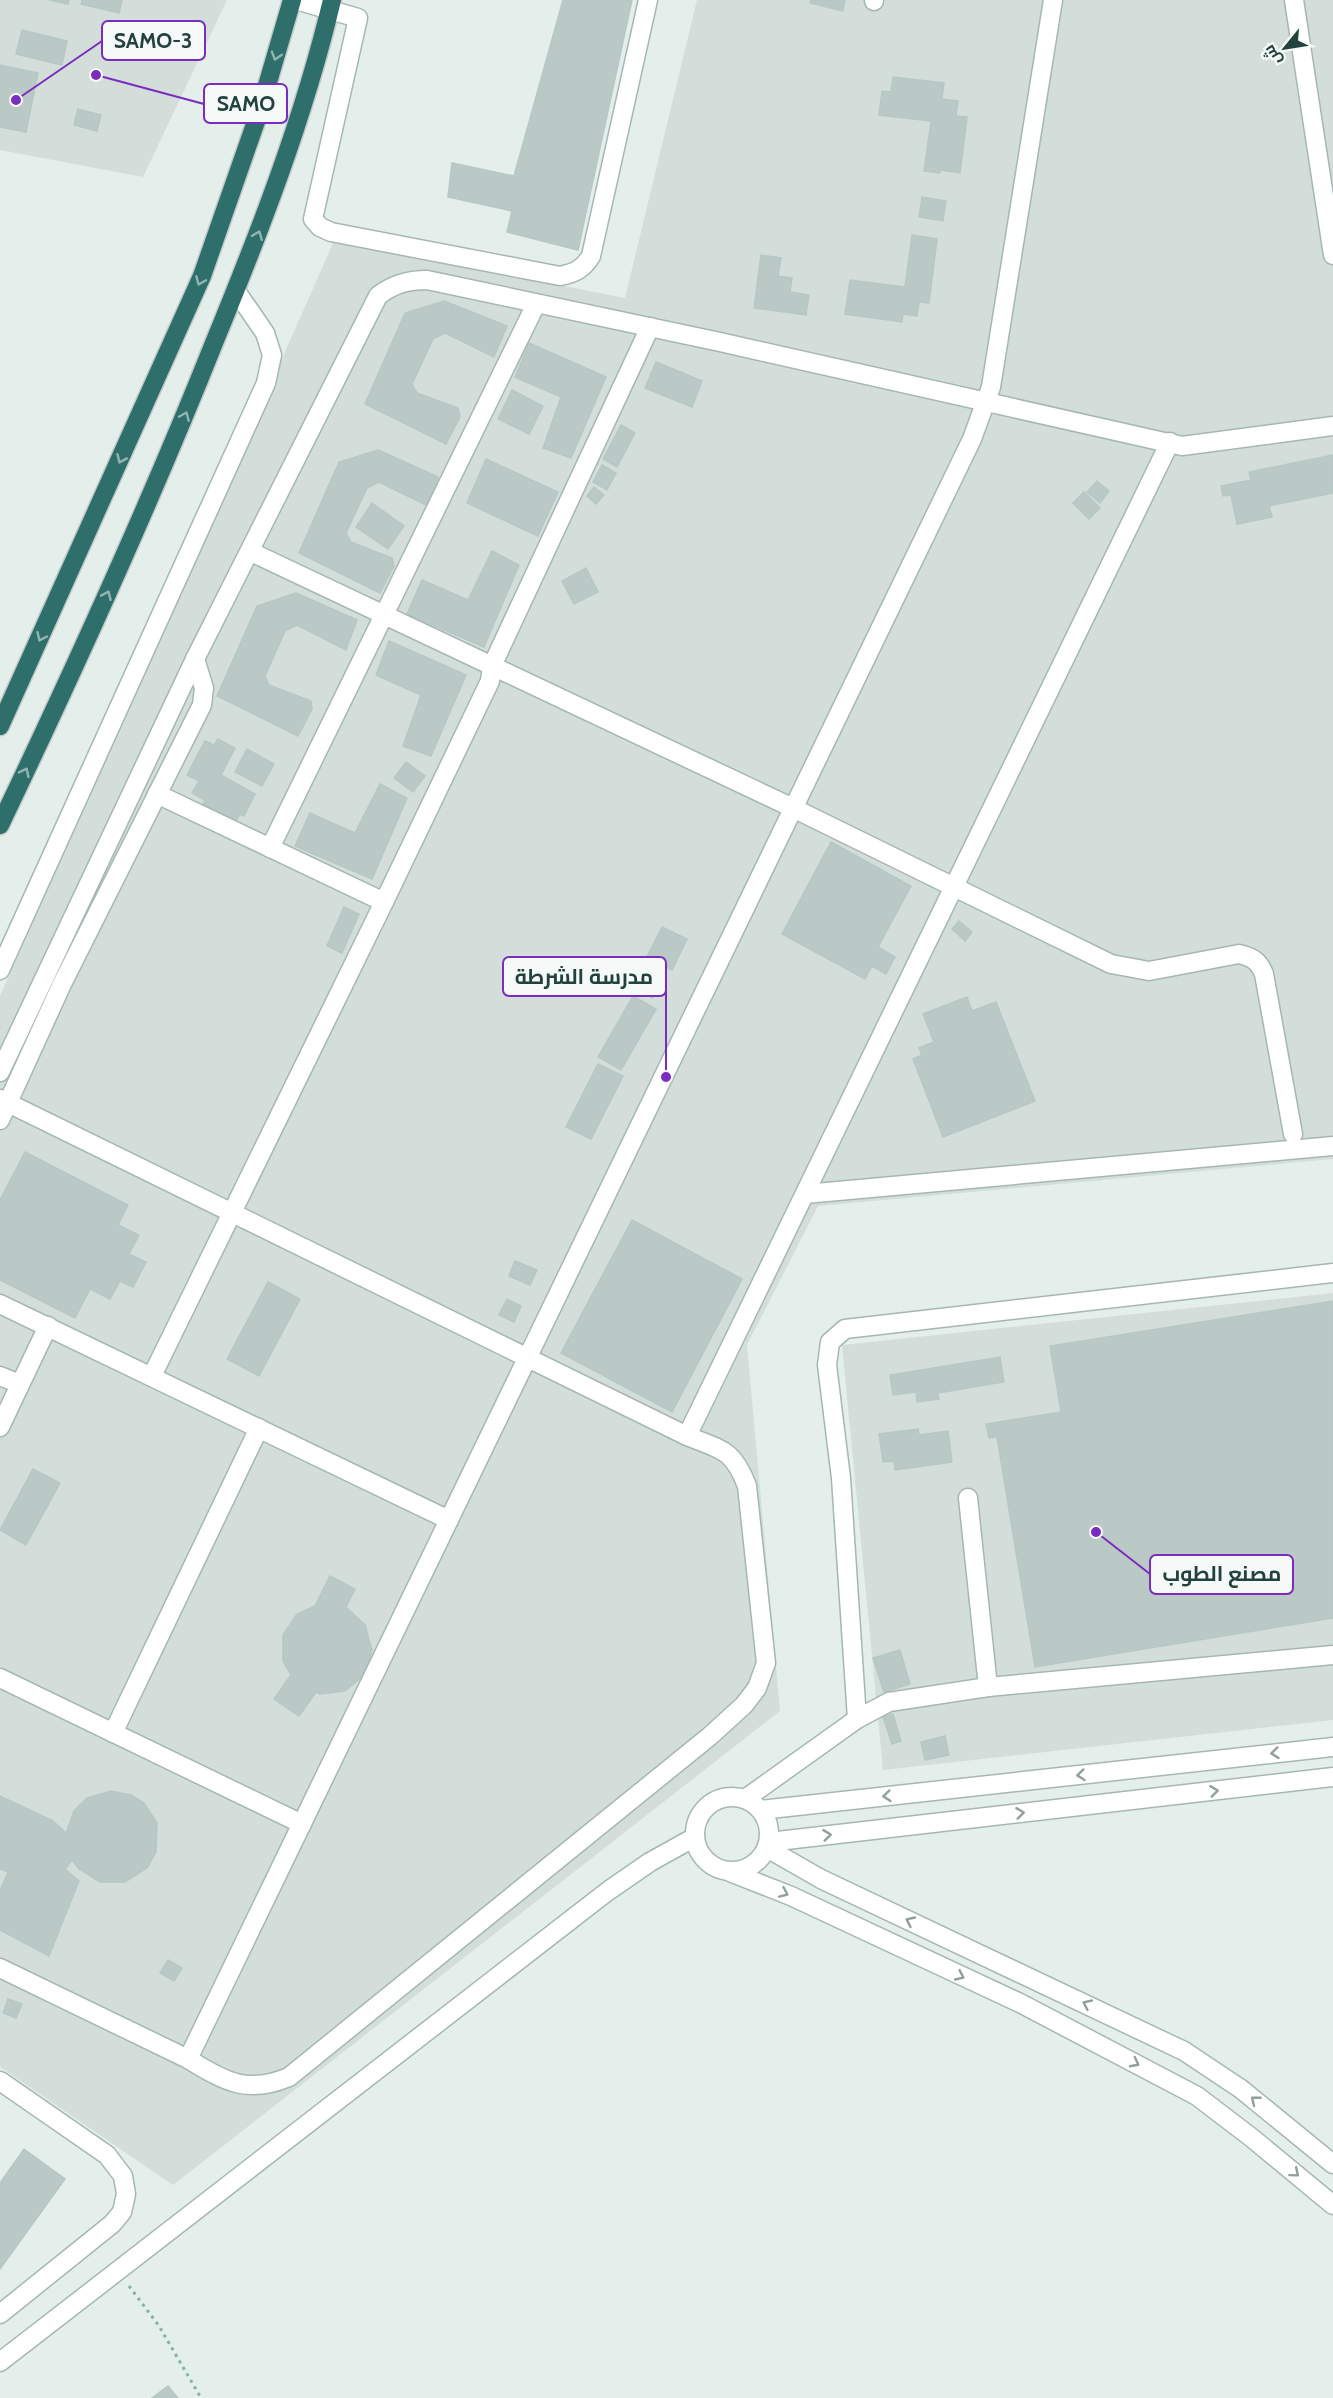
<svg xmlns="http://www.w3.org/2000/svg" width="1333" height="2398" font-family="Cabin,Cairo,sans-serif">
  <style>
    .built { fill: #d3dedb }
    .building { fill: #bac9c5; stroke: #b7c8c4; stroke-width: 1.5 }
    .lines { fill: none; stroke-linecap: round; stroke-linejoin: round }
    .minor-casing { stroke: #a6b7b3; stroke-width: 21 }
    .highway-casing { stroke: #c1cac9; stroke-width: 21 }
    .path { stroke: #84b2ab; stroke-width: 3; stroke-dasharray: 3 4.5; stroke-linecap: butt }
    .minor { stroke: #fff; stroke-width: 18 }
    .highway { stroke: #2e6e6b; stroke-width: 18 }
    .oneway { stroke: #92b4b2 }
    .oneway2 { stroke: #91a09e }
    .leader { fill: none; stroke: #7b2cbf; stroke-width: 2 }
    .callout-dot { fill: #7b2cbf; stroke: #f5faf9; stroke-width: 2 }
    .callout { fill: #f5faf9; stroke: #7b2cbf; stroke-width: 2 }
    .callout-label { font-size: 21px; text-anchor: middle; font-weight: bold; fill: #23413d }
  </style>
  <rect width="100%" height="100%" fill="#e4eeeb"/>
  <!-- built -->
  <g class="built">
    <path d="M0 0H227L143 177 0 150Z"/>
    <path d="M697 0H1333V1159L818 1206 747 1345 780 1711 173 2185 0 2067V996L334 241 625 298Z"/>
    <path d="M1333 1293V1720L883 1770 842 1345Z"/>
  </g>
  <!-- building -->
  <g class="building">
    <path d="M49 0H69L68 4Z"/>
    <path d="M82 0H122L119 13 81 4Z"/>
    <path d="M563 0H632L578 250 507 232 512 211 448 197 452 163 514 176Z"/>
    <path d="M811 0H845L843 11 810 3Z"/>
    <path d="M22 30 67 41 62 65 16 54Z"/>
    <path d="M0 65 38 73 26 132 0 127Z"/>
    <path d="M893 77 944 83 942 99 958 101 956 116 967 117 960 173 940 170V173L924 171 931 121 879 115 882 91 891 92Z"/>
    <path d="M78 109 101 115 97 131 74 125Z"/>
    <path d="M922 197 946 201 943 221 919 217Z"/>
    <path d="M912 235 937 239 929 303 919 302 917 316 903 314 902 322 845 314 850 280 905 287Z"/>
    <path d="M761 255 781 258 778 276 792 278 790 292 809 295 806 315 754 308Z"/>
    <path d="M444 301 507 326 494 357 445 333 433 339 412 384 417 393 458 408 460 417 446 444 365 404 405 313Z"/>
    <path d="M529 343 606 377 571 458 543 448 561 397 515 377Z"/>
    <path d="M656 362 702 381 692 407 645 388Z"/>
    <path d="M512 390 543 406 529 434 498 419Z"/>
    <path d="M621 425 635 433 617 467 603 459Z"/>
    <path d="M378 450 438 477 428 506 379 482 367 488 346 533 351 542 392 558 394 566 380 593 299 553 339 462Z"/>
    <path d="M1333 455V493L1269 506 1272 517 1237 524 1231 495 1223 496 1221 486 1251 480 1249 472Z"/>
    <path d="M486 459 558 492 538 536 467 503Z"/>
    <path d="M602 465 616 473 607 490 593 482Z"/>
    <path d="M1097 481 1109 491 1100 503 1087 492Z"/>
    <path d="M594 487 604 495 596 504 587 496Z"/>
    <path d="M1084 492 1100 508 1089 519 1073 503Z"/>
    <path d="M372 503 404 526 388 549 356 527Z"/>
    <path d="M492 551 519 565 484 647 407 614 422 580 468 600Z"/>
    <path d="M586 568 598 592 574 604 562 581Z"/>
    <path d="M296 593 357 620 346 650 297 625 285 631 265 676 269 685 311 701 312 709 298 736 217 696 257 606Z"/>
    <path d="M389 641 466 675 431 756 403 746 421 695 376 675Z"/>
    <path d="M218 739 235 748 221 775 255 794 244 816 240 814 233 827 200 810 205 800 192 793 199 781 187 775 205 741 214 745Z"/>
    <path d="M247 749 274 764 262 786 235 772Z"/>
    <path d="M406 762 425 776 413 792 394 778Z"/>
    <path d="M380 784 407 798 372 879 295 846 310 813 355 833Z"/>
    <path d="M831 842 911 886 878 947 895 957 886 974 872 966 865 979 782 934Z"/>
    <path d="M344 907 359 914 342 953 327 946Z"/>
    <path d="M959 921 972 932 965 941 952 929Z"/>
    <path d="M662 927 687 939 672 970 647 957Z"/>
    <path d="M647 963 666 972 653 998 635 989Z"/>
    <path d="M633 996 656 1009 621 1070 598 1057Z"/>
    <path d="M967 997 972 1011 996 1002 1035 1101 943 1137 913 1059 922 1055 919 1048 934 1042 923 1014Z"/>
    <path d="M598 1064 623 1076 591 1139 566 1127Z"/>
    <path d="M25 1152 128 1205 118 1225 139 1235 129 1254 146 1262 133 1287 120 1281 110 1299 90 1289 75 1318 0 1280V1200Z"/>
    <path d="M632 1220 742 1279 672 1412 561 1353Z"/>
    <path d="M515 1261 537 1270 530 1285 509 1276Z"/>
    <path d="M268 1282 300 1299 259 1376 227 1359Z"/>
    <path d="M507 1299 521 1306 514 1322 499 1315Z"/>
    <path d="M1333 1301V1618L1035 1667 997 1437 989 1438 986 1424 1061 1412 1050 1346Z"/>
    <path d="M1000 1357 1004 1382 938 1393 939 1399 917 1402 916 1392 893 1395 890 1375Z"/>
    <path d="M918 1429 919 1435 948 1431 952 1462 895 1470 894 1461 883 1462 879 1434Z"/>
    <path d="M33 1469 60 1483 26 1545 0 1530Z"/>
    <path d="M330 1576 355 1589 346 1607 365 1625 372 1650 365 1674 345 1691 320 1694 316 1692 299 1716 274 1699 291 1675 283 1661V1635L297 1614 315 1606Z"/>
    <path d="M900 1650 910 1684 884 1692 873 1658Z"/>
    <path d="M893 1714 901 1741 892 1744 883 1717Z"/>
    <path d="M945 1736 949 1755 925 1760 921 1742Z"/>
    <path d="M111 1791 131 1795 144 1803 157 1823 156 1852 147 1868 125 1882H100L79 1869 72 1860 65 1869 79 1881 49 1956 0 1930V1891L8 1872 0 1869V1796L53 1821 66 1833 74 1811 87 1798Z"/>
    <path d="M168 1960 182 1968 174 1981 160 1973Z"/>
    <path d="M8 1999 22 2004 16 2018 3 2013Z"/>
    <path d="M24 2149 65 2179 0 2269V2183Z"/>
    <path d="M168 2386 178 2398H152Z"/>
  </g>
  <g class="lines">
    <defs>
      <g id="minor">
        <path d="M296 0 358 18 313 219 320 227 331 232 560 276C575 273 583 269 591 256L648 0"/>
        <path d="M1294 0 1333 255"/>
        <path d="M874 1V0"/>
        <path d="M251 552 793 808 1111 964 1149 971 1239 954C1252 957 1259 961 1264 974L1293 1134"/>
        <path d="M157 794 384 902"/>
        <path d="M270 848 536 304"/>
        <path d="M0 970 266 383 272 355 265 333 236 291"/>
        <path d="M0 1072 195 659 378 296C393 284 408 280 427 280L720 342 1182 446 1333 426"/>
        <path d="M0 1099 687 1436 1170 442"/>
        <path d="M0 1120 62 984 202 705 204 688 195 659"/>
        <path d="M805 1194 1333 1146"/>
        <path d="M0 1304 449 1520"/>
        <path d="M0 1376 20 1384"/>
        <path d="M152 1376 384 902 490 681 492 666 650 327"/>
        <path d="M0 1427 48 1326"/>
        <path d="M0 1678 302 1824"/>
        <path d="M988 1687 1333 1655"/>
        <path d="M857 1719 841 1478 827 1365 830 1342 845 1329 1333 1273"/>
        <path d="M113 1733 259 1428"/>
        <circle cx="732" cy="1834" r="37"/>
        <path d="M745 1799 857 1719 889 1702 988 1687 968 1498"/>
        <path d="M761 1810 1333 1747"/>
        <path d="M769 1842 1333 1777"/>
        <path d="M767 1848 821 1879 1184 2051 1241 2089 1333 2164"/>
        <path d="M730 1872 791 1896 1020 2003 1197 2096 1252 2138 1333 2205"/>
        <path d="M0 1968 188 2059 972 439 991 387 1053 0"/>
        <path d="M188 2059C225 2081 246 2095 289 2077L710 1736 744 1705 757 1688 766 1663 747 1486C733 1449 722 1450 687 1436"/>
        <path d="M0 2081 107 2155 123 2176 126 2194 122 2212 112 2224 0 2314"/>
        <path d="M0 2362 608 1891 650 1862 695 1837"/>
      </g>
      <g id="highway">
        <path d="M0 726 202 276 259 113 292 0"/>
        <path d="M0 825C76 666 149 506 214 343 260 231 304 118 332 0"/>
      </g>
    </defs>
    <!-- minor casing -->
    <use href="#minor" class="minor-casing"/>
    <!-- highway casing -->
    <use href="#highway" class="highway-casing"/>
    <!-- path -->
    <path class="path" d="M129 2286 159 2326 201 2398"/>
    <!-- minor -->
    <use href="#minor" class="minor"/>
    <!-- highway -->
    <use href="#highway" class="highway"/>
  </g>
  <!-- one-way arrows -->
  <defs><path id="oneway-chevron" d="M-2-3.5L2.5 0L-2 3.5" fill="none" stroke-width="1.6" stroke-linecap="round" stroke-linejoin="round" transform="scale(1.5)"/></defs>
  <g class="oneway">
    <use href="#oneway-chevron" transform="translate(276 56) rotate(107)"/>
    <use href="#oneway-chevron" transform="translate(258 235) rotate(-68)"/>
    <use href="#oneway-chevron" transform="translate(200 281) rotate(113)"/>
    <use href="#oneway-chevron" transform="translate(185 416) rotate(-67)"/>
    <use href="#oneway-chevron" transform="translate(121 459) rotate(114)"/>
    <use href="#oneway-chevron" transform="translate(107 595) rotate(-66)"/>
    <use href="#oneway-chevron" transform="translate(41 637) rotate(115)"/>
    <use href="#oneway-chevron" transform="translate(25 772) rotate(-64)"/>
  </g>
  <g class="oneway2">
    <use href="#oneway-chevron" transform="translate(1275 1753) rotate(174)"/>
    <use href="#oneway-chevron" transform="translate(1081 1775) rotate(174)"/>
    <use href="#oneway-chevron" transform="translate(1214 1791) rotate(-7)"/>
    <use href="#oneway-chevron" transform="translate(887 1796) rotate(174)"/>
    <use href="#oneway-chevron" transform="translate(1020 1813) rotate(-7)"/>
    <use href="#oneway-chevron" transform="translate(827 1835) rotate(-7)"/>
    <use href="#oneway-chevron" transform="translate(784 1893) rotate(24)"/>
    <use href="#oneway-chevron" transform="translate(910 1921) rotate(-155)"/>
    <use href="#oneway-chevron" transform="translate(960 1976) rotate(25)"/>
    <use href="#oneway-chevron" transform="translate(1087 2004) rotate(-155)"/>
    <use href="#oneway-chevron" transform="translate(1135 2063) rotate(28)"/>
    <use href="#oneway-chevron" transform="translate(1255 2100) rotate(-141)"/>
    <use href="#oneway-chevron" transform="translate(1295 2173) rotate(40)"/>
  </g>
  <!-- callouts -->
  <path class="leader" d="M16 100L102 41M96 75L204 104M666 1077L666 976M1096 1532L1150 1574"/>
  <g class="callout-dot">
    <circle cx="16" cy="100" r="6"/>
    <circle cx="96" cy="75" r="6"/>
    <circle cx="666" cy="1077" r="6"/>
    <circle cx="1096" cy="1532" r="6"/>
  </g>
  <g class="callout">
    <rect x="102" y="21" width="103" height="39" rx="6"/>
    <rect x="204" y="84" width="83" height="39" rx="6"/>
    <rect x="503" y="957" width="163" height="39" rx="6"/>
    <rect x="1150" y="1555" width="143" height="39" rx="6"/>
  </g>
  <g class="callout-label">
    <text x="153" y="48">SAMO-3</text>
    <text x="246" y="111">SAMO</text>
    <text x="584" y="984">مدرسة الشرطة</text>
    <text x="1222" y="1581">مصنع الطوب</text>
  </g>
  <!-- north arrow -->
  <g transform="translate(1285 48) rotate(240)" stroke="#f5faf9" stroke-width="4.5" paint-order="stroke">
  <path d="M0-4.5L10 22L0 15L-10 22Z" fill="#23413d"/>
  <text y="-9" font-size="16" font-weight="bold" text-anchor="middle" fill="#23413d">ش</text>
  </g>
</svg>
